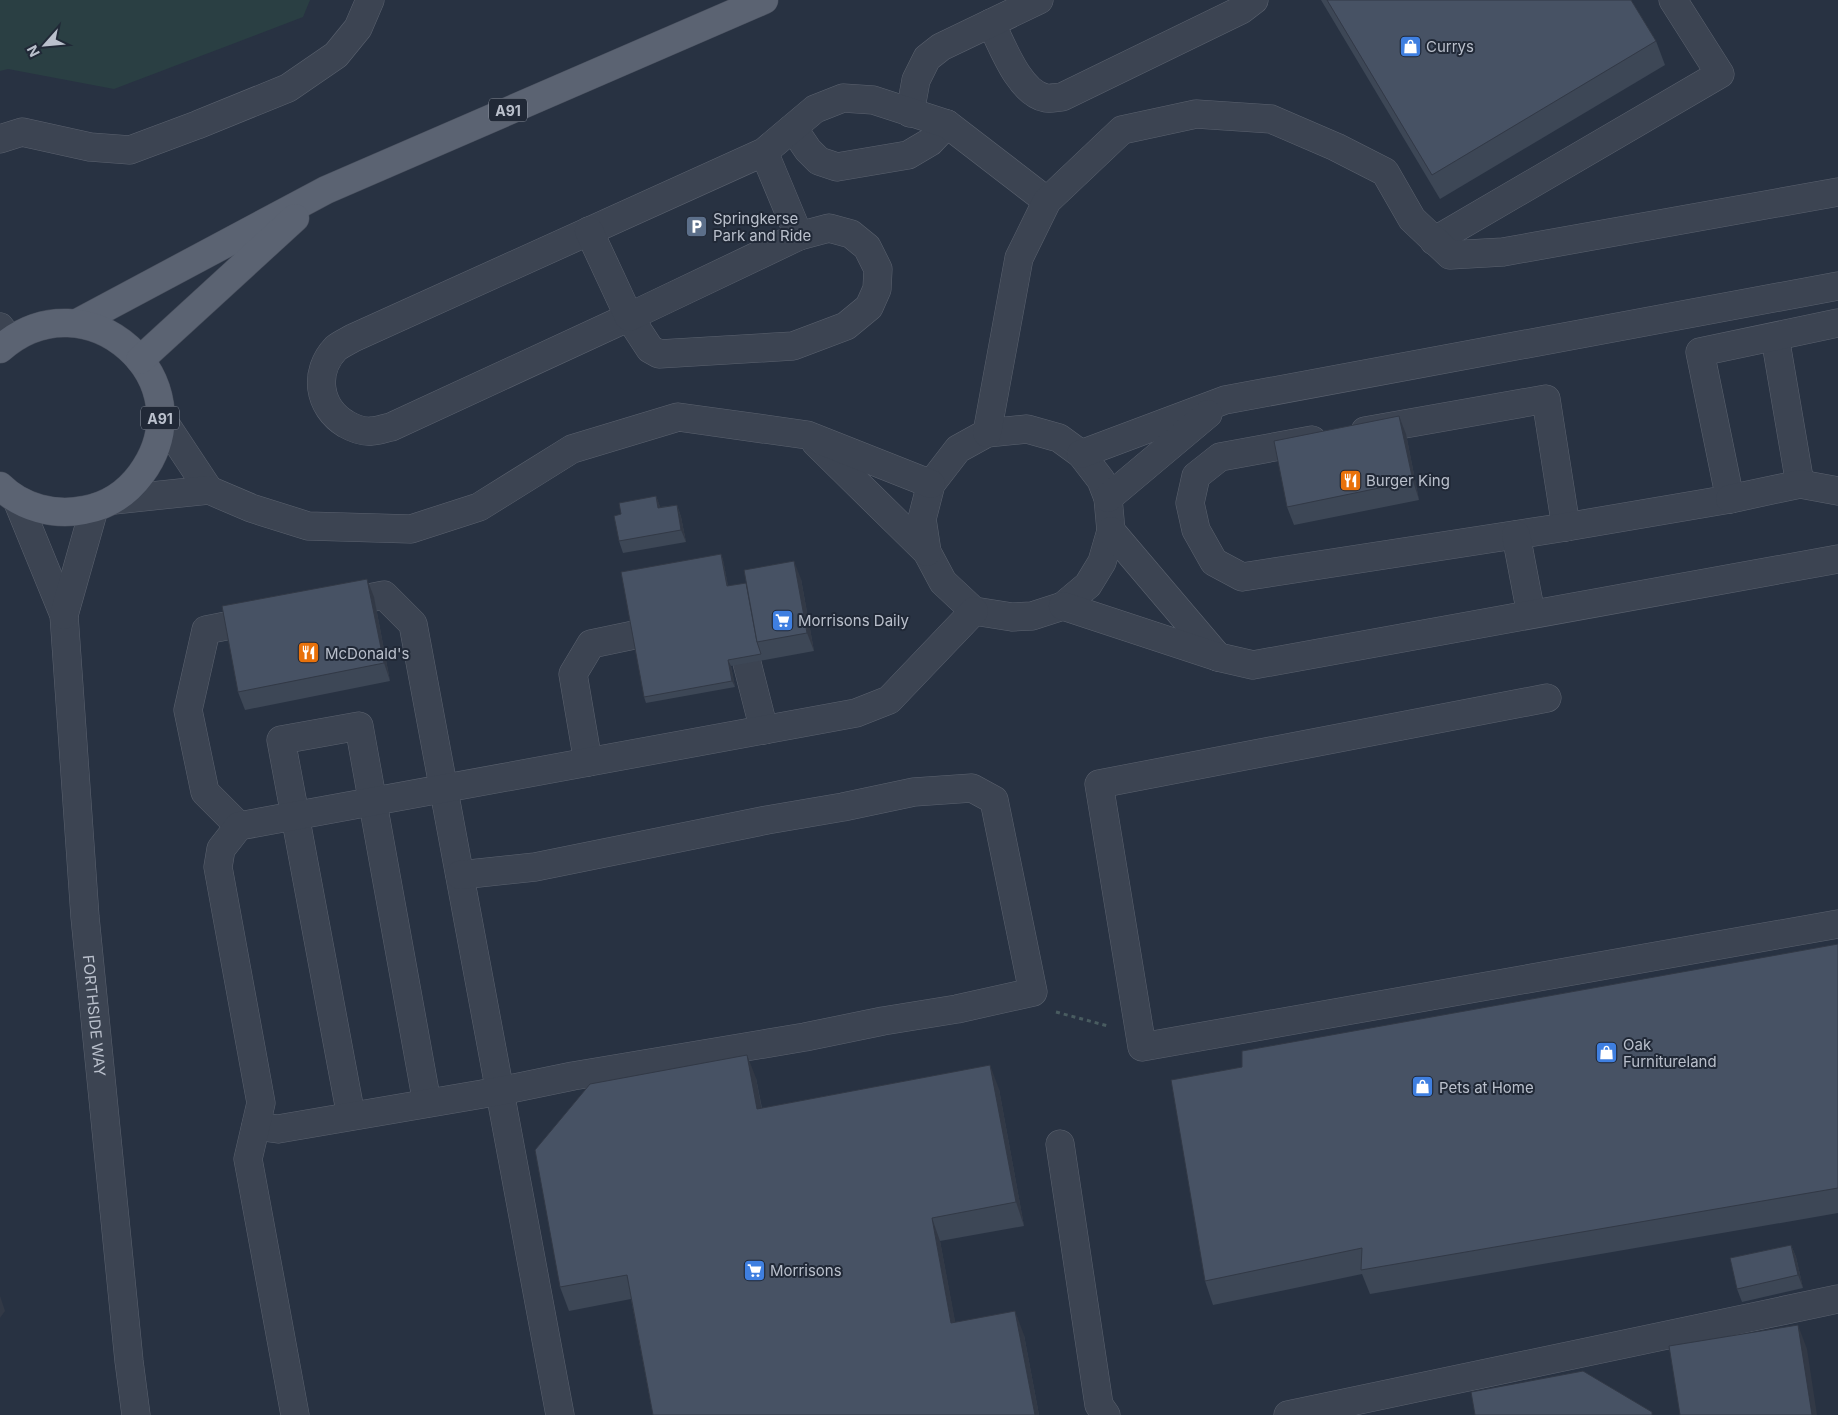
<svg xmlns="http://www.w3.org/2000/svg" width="1838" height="1415" font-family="Inter,sans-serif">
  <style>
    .green { fill: #2a3f43 }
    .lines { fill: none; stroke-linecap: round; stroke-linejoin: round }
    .minor-casing { stroke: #5b626f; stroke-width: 29 }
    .major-casing { stroke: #464d5b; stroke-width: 29 }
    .path { stroke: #495c60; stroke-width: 3; stroke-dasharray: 4 4; stroke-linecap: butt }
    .minor { stroke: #3c4452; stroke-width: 28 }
    .major { stroke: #5b6372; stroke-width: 28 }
    .wall { fill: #3d4756 }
    .shaded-wall { fill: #323946 }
    .building { fill: #475264; stroke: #323946 }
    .labels { text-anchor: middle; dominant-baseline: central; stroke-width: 4; stroke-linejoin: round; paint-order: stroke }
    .shield { fill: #212937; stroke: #8c939f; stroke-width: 1 }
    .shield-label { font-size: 14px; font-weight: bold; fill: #bac0cc }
    .poi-label { font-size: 15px; fill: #bac0cc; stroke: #212937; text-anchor: start }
    .street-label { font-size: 15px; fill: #bac0cc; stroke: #212937 }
  </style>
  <rect width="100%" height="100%" fill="#283242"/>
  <!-- green -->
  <path class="green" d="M0 0H310L303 17 114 89 8 69 0 71Z"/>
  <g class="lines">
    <defs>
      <g id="minor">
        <path d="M991 23C1002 45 1019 93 1046 98 1051 99 1057 97 1062 97L1241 10 1254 0"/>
        <path d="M910 113 916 80 927 58 941 47 1039 0"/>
        <path d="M793 128 808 150 819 161 837 167 908 155 930 142 947 124"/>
        <path d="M0 139 22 132 90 147 130 150 197 125 288 88 336 55 358 28 370 0"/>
        <path d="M764 152 799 236 829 228 851 234 867 247 878 269 877 289 869 307 846 326 793 346 659 354 650 349 629 317 391 427C385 428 378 431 372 431 363 432 353 428 346 424 318 407 313 372 336 348 341 344 348 341 353 338L764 152 815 109 843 98 873 100 947 124 1047 201"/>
        <path d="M589 231 629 317 799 236"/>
        <path d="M1434 241 1720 74 1673 0"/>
        <path d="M0 327 10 340"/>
        <path d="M1775 337 1800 484"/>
        <path d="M160 416 209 490"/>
        <path d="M1027 429 1059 438 1081 454 1101 480 1108 498 1111 531 1102 562 1088 585 1063 606 1032 616 1012 617 974 611 943 582 927 552 922 519 931 484 958 449 987 433Z"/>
        <path d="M1365 431 1546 399 1566 527"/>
        <path d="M987 433 1019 258 1047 201 1122 130 1196 114 1271 119 1336 147 1385 172 1412 219 1450 255 1503 252 1838 192"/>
        <path d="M1312 440 1220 457 1196 476 1190 503 1196 530 1214 562 1242 577 1566 527 1730 499 1700 352 1838 323"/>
        <path d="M816 443 927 552"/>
        <path d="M1081 454 1225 400 1838 286"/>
        <path d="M1108 498 1208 414"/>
        <path d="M1730 499 1800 484 1838 491"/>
        <path id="s1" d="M17 500 64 615 85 917 129 1361 136 1415"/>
        <path d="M114 500 209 490 251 508 308 526 411 529 479 507 572 449 678 417 807 435 931 484"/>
        <path d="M1111 531 1218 657"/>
        <path d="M1516 535 1531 614"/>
        <path d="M338 604 384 595 413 624 560 1415"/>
        <path d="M1063 606 1218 657 1253 665 1838 559"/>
        <path d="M64 615 94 509"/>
        <path d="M747 663 764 730"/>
        <path d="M1547 698 1099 784 1142 1047 1838 924"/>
        <path d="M588 762 573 674 591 644 634 635"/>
        <path d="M239 826 205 792 188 710 206 630 261 619"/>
        <path d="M351 1116 281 740 359 726 427 1103"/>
        <path d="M256 1126 278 1129 500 1091 573 1076 805 1037 883 1021 957 1009 1033 992 994 800 972 788 914 792 843 807 767 820 535 867 460 875"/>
        <path d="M1060 1144 1099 1405 1106 1415"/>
        <path d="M295 1415 248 1159 261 1103 218 867 221 849 239 826 856 713 889 700 974 611"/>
        <path d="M1288 1415 1838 1299"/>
      </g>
      <g id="major">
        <path d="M77 323 326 190 764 0"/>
        <path d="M0 349C86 272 209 381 141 474 127 493 107 506 84 510 55 516 22 508 0 486"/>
        <path d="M140 360 295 218"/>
      </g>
    </defs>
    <!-- minor casing -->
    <use href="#minor" class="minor-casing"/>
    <!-- major casing -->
    <use href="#major" class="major-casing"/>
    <!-- path -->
    <path class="path" d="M1056 1012 1108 1026"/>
    <!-- minor -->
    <use href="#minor" class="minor"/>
    <!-- major -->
    <use href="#major" class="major"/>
  </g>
  <!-- wall -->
  <g class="wall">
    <path d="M1321 0H1631L1656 41 1665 65 1440 199Z"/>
    <path d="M1399 416 1406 434 1419 500 1294 525 1287 507Z"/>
    <path d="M656 496 660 507 677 505 681 517 686 542 623 553 619 541 621 514Z"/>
    <path d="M721 554 723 560 728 586 801 579 814 651 731 666 735 687 646 703 644 697Z"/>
    <path d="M374 597 390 681 245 710 238 692Z"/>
    <path d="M1838 944V1213L1370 1294 1362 1274 1213 1305 1205 1281 1242 1067Z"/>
    <path d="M756 1078 762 1108 999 1089 1024 1226 940 1241 955 1322 1024 1335 1039 1415H653L631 1299 569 1311 560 1287Z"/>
    <path d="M1791 1245 1796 1257 1803 1288 1742 1302 1737 1289Z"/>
  </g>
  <!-- shaded-wall -->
  <g class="shaded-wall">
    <path d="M1399 416 1406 434 1419 500 1413 481Z"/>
    <path d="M656 496 661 509 658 508Z"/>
    <path d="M677 505 681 517 686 542 681 530Z"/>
    <path d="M721 554 723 560 729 592 727 586Z"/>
    <path d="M794 561 801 579 814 651 807 633Z"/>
    <path d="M367 579 374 597 390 681 384 663Z"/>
    <path d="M728 660 731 666 735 687 732 681Z"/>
    <path d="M747 1055 756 1078 766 1133 757 1109Z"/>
    <path d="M990 1065 999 1089 1024 1226 1016 1202Z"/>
    <path d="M932 1218 940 1241 960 1347 951 1323Z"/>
    <path d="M1791 1245 1796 1257 1803 1288 1798 1275Z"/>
    <path d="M0 1296 5 1311 0 1318Z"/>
    <path d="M1015 1311 1024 1335 1039 1415H1035Z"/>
    <path d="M1798 1325 1807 1349 1817 1415H1812Z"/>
  </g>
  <!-- building -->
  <g class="building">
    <path d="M1327 0H1631L1656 41 1432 175Z"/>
    <path d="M1399 416 1413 481 1287 507 1274 441Z"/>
    <path d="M656 496 658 508 677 505 681 530 619 541 614 516 621 514 619 503Z"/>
    <path d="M721 554 727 586 746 583 757 642 761 654 728 660 732 681 644 697 621 572Z"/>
    <path d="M794 561 807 633 757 642 744 570Z"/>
    <path d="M367 579 384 663 238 692 222 606Z"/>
    <path d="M1838 944V1188L1361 1270 1362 1248 1205 1281 1171 1080 1242 1067V1051Z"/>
    <path d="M747 1055 757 1109 990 1065 1016 1202 932 1218 951 1323 1015 1311 1035 1415H653L627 1275 560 1287 535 1150 590 1084Z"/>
    <path d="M1791 1245 1798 1275 1737 1289 1730 1258Z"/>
    <path d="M1798 1325 1812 1415H1680L1669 1346Z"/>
    <path d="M1583 1371 1652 1412V1415H1475L1471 1392Z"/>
  </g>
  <!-- icons -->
  <defs>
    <symbol id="shop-square" viewBox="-11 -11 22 22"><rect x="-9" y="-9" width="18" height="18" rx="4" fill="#3f7fe0" stroke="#212937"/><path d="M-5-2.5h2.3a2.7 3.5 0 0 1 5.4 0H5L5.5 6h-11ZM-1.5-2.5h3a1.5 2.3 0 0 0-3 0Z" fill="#fff"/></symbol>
    <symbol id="parking-square" viewBox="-11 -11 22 22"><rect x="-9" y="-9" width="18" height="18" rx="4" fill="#5c6f8a" stroke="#212937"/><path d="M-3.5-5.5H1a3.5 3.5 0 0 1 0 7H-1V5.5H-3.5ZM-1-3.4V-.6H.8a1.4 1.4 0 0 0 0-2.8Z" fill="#fff"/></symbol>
    <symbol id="restaurant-square" viewBox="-11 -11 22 22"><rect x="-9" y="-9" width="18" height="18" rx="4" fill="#e8710a" stroke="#212937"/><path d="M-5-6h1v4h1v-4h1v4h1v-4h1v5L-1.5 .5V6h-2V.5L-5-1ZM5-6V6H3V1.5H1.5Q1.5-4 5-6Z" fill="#fff"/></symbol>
    <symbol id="supermarket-square" viewBox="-11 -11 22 22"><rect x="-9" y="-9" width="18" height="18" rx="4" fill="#3f7fe0" stroke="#212937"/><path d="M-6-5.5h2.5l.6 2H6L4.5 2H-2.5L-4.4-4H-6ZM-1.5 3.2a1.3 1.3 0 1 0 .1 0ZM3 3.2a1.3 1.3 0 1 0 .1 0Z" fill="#fff"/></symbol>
  </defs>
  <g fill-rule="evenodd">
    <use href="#shop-square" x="1398" y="34" width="25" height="25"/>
    <use href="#parking-square" x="684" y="214" width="25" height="25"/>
    <use href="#restaurant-square" x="1338" y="468" width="25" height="25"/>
    <use href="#supermarket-square" x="770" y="608" width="25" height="25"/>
    <use href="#restaurant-square" x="296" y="640" width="25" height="25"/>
    <use href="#shop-square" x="1594" y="1040" width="25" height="25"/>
    <use href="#shop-square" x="1410" y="1074" width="25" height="25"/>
    <use href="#supermarket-square" x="742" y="1258" width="25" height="25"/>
  </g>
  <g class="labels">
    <!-- shield labels -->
    <g class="shield">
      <rect x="489" y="98.5" width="38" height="23" rx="4"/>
      <rect x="141" y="406.5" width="38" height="23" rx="4"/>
    </g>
    <g class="shield-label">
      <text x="508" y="110">A91</text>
      <text x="160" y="418">A91</text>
    </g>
    <!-- poi labels -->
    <g class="poi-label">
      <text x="1426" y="46">Currys</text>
      <text x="713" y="218">Springkerse<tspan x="713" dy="17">Park and Ride</tspan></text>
      <text x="1366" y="480">Burger King</text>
      <text x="798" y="620">Morrisons Daily</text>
      <text x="325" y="653">McDonald's</text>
      <text x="1623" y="1044">Oak<tspan x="1623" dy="17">Furnitureland</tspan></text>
      <text x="1439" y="1087">Pets at Home</text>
      <text x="770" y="1270">Morrisons</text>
    </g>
    <!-- street labels -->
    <g class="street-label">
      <text stroke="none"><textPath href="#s1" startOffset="526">FORTHSIDE WAY</textPath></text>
    </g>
  </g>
  <!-- north arrow -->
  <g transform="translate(45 45) rotate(243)" stroke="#212937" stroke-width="4" paint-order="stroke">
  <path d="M0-4L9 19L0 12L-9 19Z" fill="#bac0cc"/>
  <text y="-8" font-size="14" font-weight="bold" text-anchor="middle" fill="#bac0cc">N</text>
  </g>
</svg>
